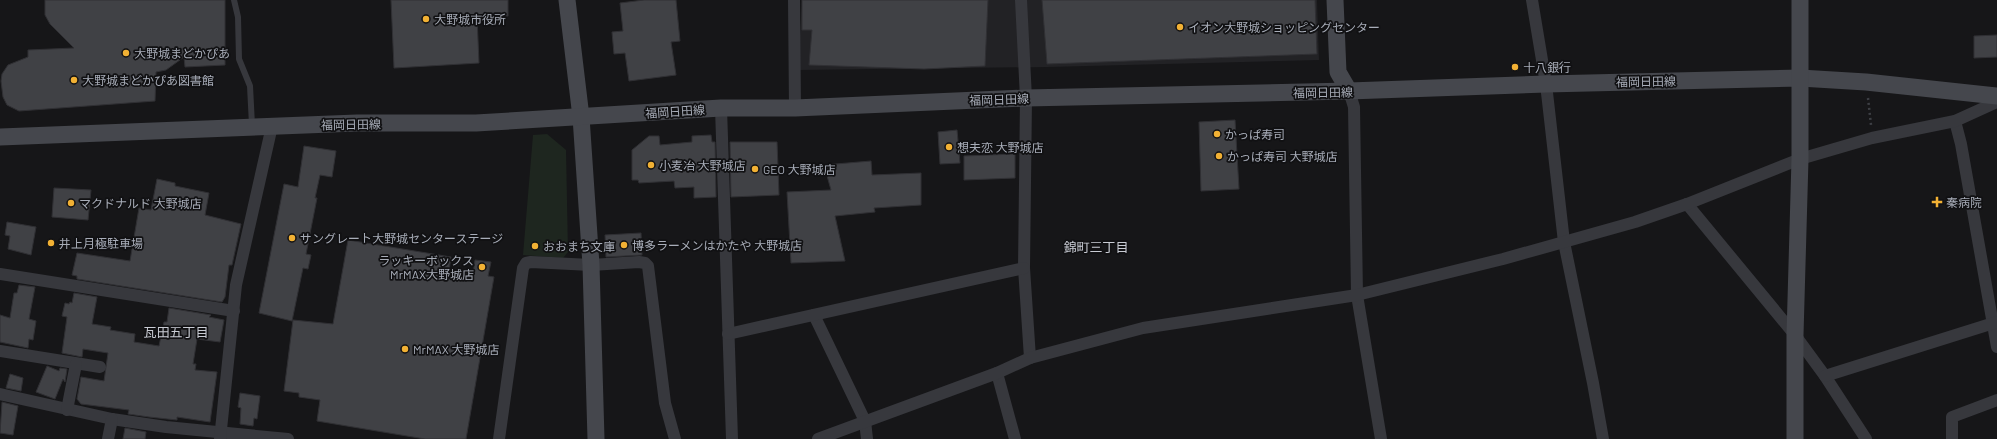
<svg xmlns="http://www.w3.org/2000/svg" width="1997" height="439" font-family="Barlow,'Noto Sans JP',sans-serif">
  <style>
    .built { fill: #222225 }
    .green { fill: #1e261f }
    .building { fill: #404145; stroke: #303034 }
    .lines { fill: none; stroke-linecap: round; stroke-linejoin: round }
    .path { stroke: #3d3f44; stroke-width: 2.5; stroke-dasharray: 2 3; stroke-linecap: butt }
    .lane { stroke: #37383d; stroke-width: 6 }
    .street { stroke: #37383d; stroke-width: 12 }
    .secondary { stroke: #45474d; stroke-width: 17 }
    .poi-dot { fill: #f2b134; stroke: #111113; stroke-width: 1.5 }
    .labels { text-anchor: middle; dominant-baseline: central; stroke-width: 3.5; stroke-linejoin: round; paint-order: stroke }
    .poi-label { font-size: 12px; fill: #a8adb8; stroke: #111113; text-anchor: start }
    .street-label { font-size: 12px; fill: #a8adb8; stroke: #111113 }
    .neighbourhood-label { font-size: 13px; fill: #c9ccd4; stroke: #111113 }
  </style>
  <rect width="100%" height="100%" fill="#161618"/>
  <!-- built -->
  <path class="built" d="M802 0H1317L1319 60 1048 67 798 70Z"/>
  <!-- green -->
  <path class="green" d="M547 134 566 150 568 252 563 258 523 255 533 135Z"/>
  <!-- building -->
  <g class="building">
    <path d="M45 0H225V65L185 67 184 57 166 70 156 72 155 101 19 111 7 105 3 97 1 81 2 74 8 65 28 57V50L74 48 50 24 45 15Z"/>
    <path d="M391 0H508V16L477 17 479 63 394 68Z"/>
    <path d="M644 0H676L680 41 671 42 676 75 629 81 625 53 614 54 612 32 623 31 620 3Z"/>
    <path d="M802 0H988L985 66 924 69 809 65 812 30H802Z"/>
    <path d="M1042 0H1315L1317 54 1047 64Z"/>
    <path d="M1997 35V57L1974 58V36Z"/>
    <path d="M1235 120 1239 189 1201 191 1199 122Z"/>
    <path d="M957 130 960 163 940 164 938 132Z"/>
    <path d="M711 135 712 142H715L716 197 694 198V187L675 188 674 181 639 183 638 180H632V150L649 136H659L660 145 692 142V136Z"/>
    <path d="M730 142H777L779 195 731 197Z"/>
    <path d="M304 146 336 151 332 177 320 175 315 198H317L306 254 311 255 308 269 303 268 292 321 259 313 284 184 298 187Z"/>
    <path d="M1015 154V178L964 180V156Z"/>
    <path d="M871 161 872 175 921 173V205L874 208 875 212 835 216 845 261 791 263 787 192 831 190 824 165Z"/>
    <path d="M157 179 175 183V186L209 193 205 215 241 224 232 265H229L225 297 222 302 77 279V276L72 275 77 253 130 261 139 208 151 210Z"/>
    <path d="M54 188 91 190 88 220 52 217Z"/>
    <path d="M7 222 36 227 31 255 8 249 10 236 5 235Z"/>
    <path d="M641 233 642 255 606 257 605 235Z"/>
    <path d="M348 240 451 257 449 270 473 274 475 260 491 262 488 276 494 277 466 439H425L317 421 320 400 299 397V393L284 391 293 320 333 324Z"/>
    <path d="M19 285 35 287 29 319 36 321 33 340 29 339 28 348 0 342V315L10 318 14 293H17Z"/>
    <path d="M74 293 97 297 92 324 111 327 110 330 135 334 134 342 159 346 164 322H167L169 308 211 315 209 317 224 320 220 342 197 339 193 364H196L195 370 217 372 210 422 177 417V420L149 417 128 414 129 410 81 404 77 399 81 377 104 381 108 353 83 349 82 357 62 353 67 317 62 316 65 303 69 304 70 302 72 303Z"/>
    <path d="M47 366 59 371 60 368 67 369 65 382 63 379 55 399 36 392Z"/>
    <path d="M10 374 23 378 21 391 6 388Z"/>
    <path d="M240 393 260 396 257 419 254 418 253 426 240 424 241 408 238 407Z"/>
    <path d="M2 402 18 406 13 435 0 433Z"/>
    <path d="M125 428 146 432 145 439H123Z"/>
  </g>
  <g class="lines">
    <!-- path -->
    <path class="path" d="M1868 98 1871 125"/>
    <!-- lane -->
    <path class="lane" d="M234 0 238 17 239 59 250 86 252 125"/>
    <!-- street -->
    <g class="street">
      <path d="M794 0 795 108"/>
      <path d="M1021 0 1026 98 1024 268 1030 358"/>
      <path d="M1532 0 1546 84 1564 242 1593 383 1603 439"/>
      <path d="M1349 91 1354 107 1357 295 1381 439"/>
      <path d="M721 108 732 439"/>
      <path d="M1955 121 1961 144 1997 347"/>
      <path d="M1687 204 1795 335 1825 376 1866 439"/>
      <path d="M0 274 234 311"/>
      <path d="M814 315 865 421 867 439"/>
      <path d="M728 334 1024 268"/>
      <path d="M0 351 100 367"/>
      <path d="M997 373 1015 439"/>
      <path d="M1825 376 1997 322"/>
      <path d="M0 394 112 419 166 427 288 439"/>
      <path d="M67 410 76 364"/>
      <path d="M108 439 112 419"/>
      <path d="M220 439 236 285 272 126"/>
      <path d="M499 439 523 268 526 263 531 262 591 265 639 262 645 263 648 266 665 403 675 439"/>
      <path d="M818 439 997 373 1030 358 1143 328 1357 295 1503 259 1635 222 1687 204 1800 159 1872 138 1955 121 1997 102"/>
      <path d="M1952 439V417L1997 400"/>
    </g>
    <!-- secondary -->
    <g class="secondary">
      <path d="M567 0 581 117 591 265 596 439"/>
      <path d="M1335 0 1338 72 1349 91"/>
      <path d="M0 137 357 123H476L721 108H795L1026 98 1349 91 1546 84 1800 78 1866 82 1997 96"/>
      <path d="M1795 439V335L1800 159V0"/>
    </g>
  </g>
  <!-- markers -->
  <g class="poi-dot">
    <circle cx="426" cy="19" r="4"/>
    <circle cx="1180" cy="27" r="4"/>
    <circle cx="126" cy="53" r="4"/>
    <circle cx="1515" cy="67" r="4"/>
    <circle cx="74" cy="80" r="4"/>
    <circle cx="1217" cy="134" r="4"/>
    <circle cx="949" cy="147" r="4"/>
    <circle cx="1219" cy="156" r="4"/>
    <circle cx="651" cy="165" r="4"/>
    <circle cx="755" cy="169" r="4"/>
    <path d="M1935 196h4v4h4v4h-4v4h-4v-4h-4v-4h4z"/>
    <circle cx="71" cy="203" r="4"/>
    <circle cx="292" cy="238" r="4"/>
    <circle cx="51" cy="243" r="4"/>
    <circle cx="624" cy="245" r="4"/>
    <circle cx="535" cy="246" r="4"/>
    <circle cx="482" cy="267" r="4"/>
    <circle cx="405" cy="349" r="4"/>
  </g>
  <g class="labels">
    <!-- poi labels -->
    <g class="poi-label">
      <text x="434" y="19">大野城市役所</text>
      <text x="1188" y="27">イオン大野城ショッピングセンター</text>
      <text x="134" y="53">大野城まどかぴあ</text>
      <text x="1523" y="67">十八銀行</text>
      <text x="82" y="80">大野城まどかぴあ図書館</text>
      <text x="1225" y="134">かっぱ寿司</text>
      <text x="957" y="147">想夫恋 大野城店</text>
      <text x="1227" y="156">かっぱ寿司 大野城店</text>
      <text x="659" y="165">小麦冶 大野城店</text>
      <text x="763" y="169">GEO 大野城店</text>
      <text x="1946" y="202">秦病院</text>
      <text x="79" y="203">マクドナルド 大野城店</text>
      <text x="300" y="238">サングレート大野城センターステージ</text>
      <text x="59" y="243">井上月極駐車場</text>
      <text x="632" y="245">博多ラーメンはかたや 大野城店</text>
      <text x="543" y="246">おおまち文庫</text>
      <text x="474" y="260" text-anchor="end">ラッキーボックス<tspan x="474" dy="14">MrMAX大野城店</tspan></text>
      <text x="413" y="349">MrMAX 大野城店</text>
    </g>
    <!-- street labels -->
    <g class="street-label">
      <text transform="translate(1646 81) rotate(-1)">福岡日田線</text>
      <text transform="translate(1323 92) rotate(-1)">福岡日田線</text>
      <text transform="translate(999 99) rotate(-2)">福岡日田線</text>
      <text transform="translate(675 111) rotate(-4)">福岡日田線</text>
      <text transform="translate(351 124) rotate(-1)">福岡日田線</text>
    </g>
    <!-- neighbourhood labels -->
    <g class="neighbourhood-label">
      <text x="1096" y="247">錦町三丁目</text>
      <text x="176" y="332">瓦田五丁目</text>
    </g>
  </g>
</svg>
